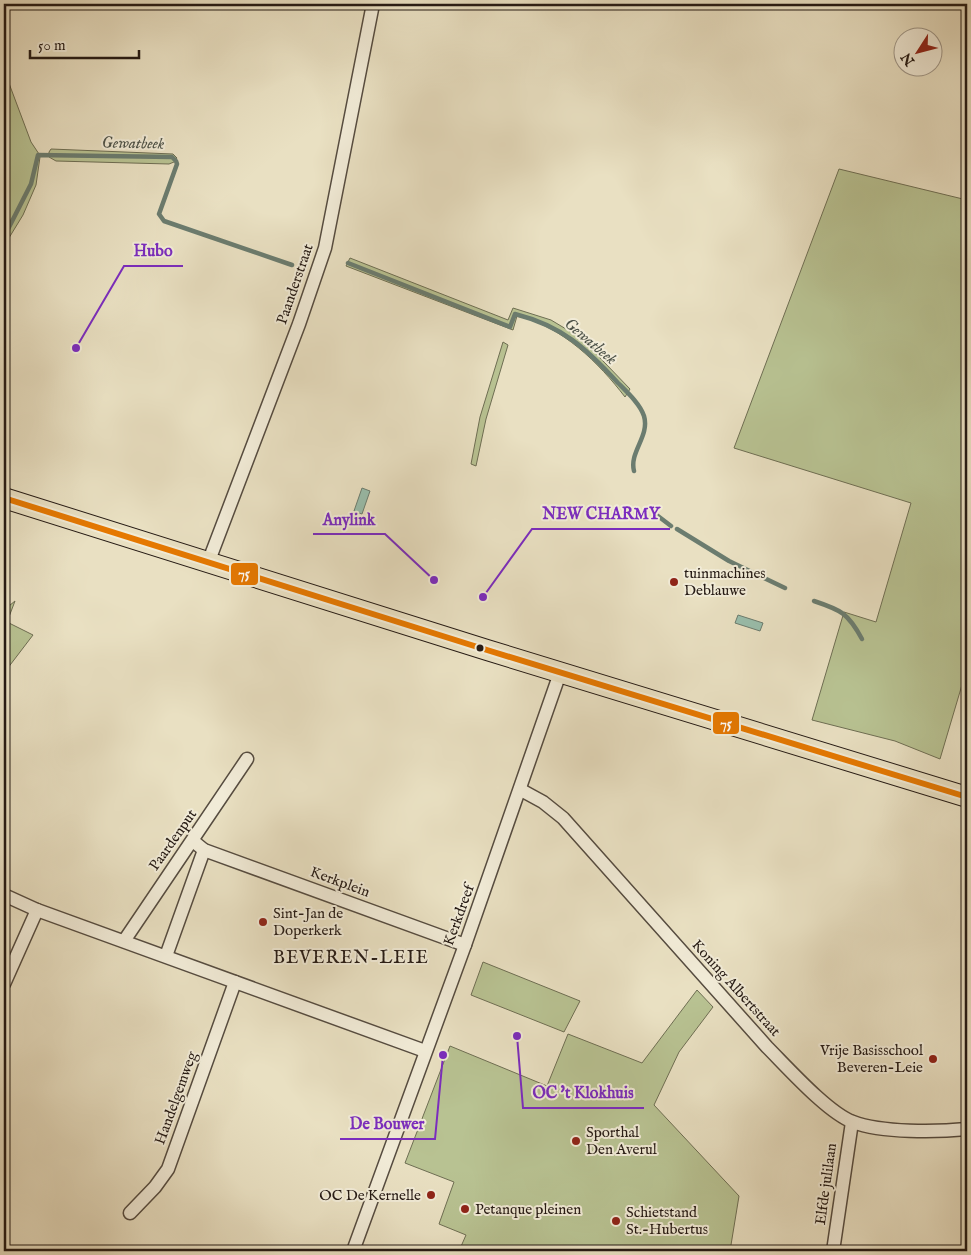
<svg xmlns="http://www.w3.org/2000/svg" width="971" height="1255" font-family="'IM FELL English',serif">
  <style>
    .green { fill: #b8c292; stroke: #6e6e53 }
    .water { fill: #99beac; stroke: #6b7c6f }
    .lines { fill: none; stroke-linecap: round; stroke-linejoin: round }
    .stream { stroke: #6b7c6f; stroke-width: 4.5 }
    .street-casing { stroke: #564c40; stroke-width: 15 }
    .primary-casing { stroke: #251a14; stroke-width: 22 }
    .street { stroke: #f1ebd7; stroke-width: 12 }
    .primary { stroke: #e9e0c2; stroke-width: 20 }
    .bus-1-casing { stroke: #f1ebd7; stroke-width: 10 }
    .bus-1 { stroke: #e57801; stroke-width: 6 }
    .poi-dot { fill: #8f2418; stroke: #f1ebd7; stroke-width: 2 }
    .bus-dot { fill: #251a14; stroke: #f1ebd7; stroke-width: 2 }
    .labels { text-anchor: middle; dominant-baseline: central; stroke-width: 4; stroke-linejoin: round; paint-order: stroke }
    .street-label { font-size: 15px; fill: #251a14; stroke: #f1ebd7 }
    .poi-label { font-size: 15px; fill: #251a14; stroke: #f1ebd7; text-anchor: start }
    .water-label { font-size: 16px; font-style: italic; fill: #4e5349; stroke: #f1ebd7 }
    .quarter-label { font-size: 18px; letter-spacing: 1px; fill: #251a14; stroke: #f1ebd7 }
    .leader { fill: none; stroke: #7b2cbf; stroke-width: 2 }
    .callout-dot { fill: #7b2cbf; stroke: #f1ebd7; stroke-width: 2 }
    .callout-label { font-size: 16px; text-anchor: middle; font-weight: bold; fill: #7b2cbf; stroke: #f1ebd7; stroke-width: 4; stroke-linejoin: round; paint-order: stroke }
    .line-badge { stroke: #f1ebd7; stroke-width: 2 }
    .badge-label { font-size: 14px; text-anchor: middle; font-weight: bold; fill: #fff }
  </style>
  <rect width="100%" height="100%" fill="#e9e0c2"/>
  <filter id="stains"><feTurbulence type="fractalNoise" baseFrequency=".004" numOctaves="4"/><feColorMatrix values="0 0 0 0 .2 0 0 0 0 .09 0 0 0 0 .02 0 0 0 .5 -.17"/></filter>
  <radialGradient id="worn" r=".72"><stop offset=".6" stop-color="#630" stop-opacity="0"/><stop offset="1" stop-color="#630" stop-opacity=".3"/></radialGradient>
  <!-- green -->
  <g class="green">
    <path d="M4 46V66L10 86 31 142 39 154 40 157 36 185 23 215 4 246Z"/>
    <path d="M51 149 173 154 177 158 174 162 169 164 56 161 49 157V152Z"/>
    <path d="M839 169 967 200V668L940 759 895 741 812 720 844 612 876 622 911 503 734 448Z"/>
    <path d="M350 258 508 320 513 308 551 320 581 338 630 389 625 397C599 363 562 326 517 316L513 330 346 266Z"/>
    <path d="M503 342 508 345 486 419 476 466 471 464 480 417Z"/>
    <path d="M15 601 7 622 33 635 4 673V610Z"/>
    <path d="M483 962 580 1001 564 1032 471 995Z"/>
    <path d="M697 990 713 1007 679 1052 654 1105 739 1196 730 1251H459L466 1235 439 1224 454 1182 405 1163 450 1046 547 1086 568 1034 642 1063Z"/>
  </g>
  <!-- water -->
  <g class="water">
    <path d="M362 488 370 491 362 514 354 511Z"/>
    <path d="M738 615 763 623 760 631 735 623Z"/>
  </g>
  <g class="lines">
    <!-- stream -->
    <g class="stream">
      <path d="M4 237 31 184 38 155 172 157 176 161 177 164 159 214 164 221 292 265"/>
      <path d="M348 263 510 327 515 314C562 326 586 348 618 383 627 392 640 404 644 416 650 436 629 452 634 471"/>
      <path d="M651 508 654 513 671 526"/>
      <path d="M677 529 729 561 785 588"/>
      <path d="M814 601C841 610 848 613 862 639"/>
    </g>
    <defs>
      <g id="street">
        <path d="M208 563 299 324 325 248 373 4"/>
        <path d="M521 790 543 802 563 818 767 1047C787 1067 828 1113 853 1122 882 1133 937 1132 967 1129"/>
        <path d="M193 841 204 850 465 945"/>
        <path d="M4 895 37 910 425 1051"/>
        <path d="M124 941 247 759"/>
        <path d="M166 956 204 850"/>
        <path d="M4 984 37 910"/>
        <path d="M130 1213 155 1187 168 1169 235 982"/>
        <path d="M353 1251 465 945 560 673"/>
        <path d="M833 1251 852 1122"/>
      </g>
      <path id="primary" d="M4 498 487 650 967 797"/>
    </defs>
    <!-- street casing -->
    <use href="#street" class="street-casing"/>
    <!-- primary casing -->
    <use href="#primary" class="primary-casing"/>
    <!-- street -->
    <use href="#street" class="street"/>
    <!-- primary -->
    <use href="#primary" class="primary"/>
    <defs>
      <path id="bus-1" d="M4 498 487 650 967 797"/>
    </defs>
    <!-- bus-1 casing -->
    <use href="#bus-1" class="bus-1-casing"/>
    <!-- bus-1 -->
    <use href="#bus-1" class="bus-1"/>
  </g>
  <!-- markers -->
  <g class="poi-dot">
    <circle cx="674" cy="582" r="5"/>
    <circle cx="263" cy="922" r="5"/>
    <circle cx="933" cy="1059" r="5"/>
    <circle cx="576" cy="1141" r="5"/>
    <circle cx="431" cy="1195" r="5"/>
    <circle cx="465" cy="1209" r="5"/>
    <circle cx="616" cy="1221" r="5"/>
  </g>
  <circle class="bus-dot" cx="480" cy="648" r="4.5"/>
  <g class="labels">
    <!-- street labels -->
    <g class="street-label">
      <text transform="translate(295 284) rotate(-71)">Paanderstraat</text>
      <text transform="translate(173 840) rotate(-55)">Paardenput</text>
      <text transform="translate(340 882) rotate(20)">Kerkplein</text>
      <text transform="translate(459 915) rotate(-70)">Kerkdreef</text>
      <text transform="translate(736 988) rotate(48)">Koning Albertstraat</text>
      <text transform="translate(176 1098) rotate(-70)">Handelgemweg</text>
      <text transform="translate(826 1184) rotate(-82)">Elfde julilaan</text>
    </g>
    <!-- poi labels -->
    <g class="poi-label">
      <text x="684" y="573">tuinmachines<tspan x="684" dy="17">Deblauwe</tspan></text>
      <text x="273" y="913">Sint-Jan de<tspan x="273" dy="17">Doperkerk</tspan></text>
      <text x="923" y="1050" text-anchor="end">Vrije Basisschool<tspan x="923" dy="17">Beveren-Leie</tspan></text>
      <text x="586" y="1132">Sporthal<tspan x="586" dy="17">Den Averul</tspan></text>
      <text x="421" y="1195" text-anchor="end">OC De Kernelle</text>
      <text x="475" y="1209">Petanque pleinen</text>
      <text x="626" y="1212">Schietstand<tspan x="626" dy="17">St.-Hubertus</tspan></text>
    </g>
    <!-- water labels -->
    <g class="water-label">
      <text transform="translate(133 144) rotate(1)">Gewatbeek</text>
      <text transform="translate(590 342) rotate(40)">Gewatbeek</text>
    </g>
    <!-- quarter labels -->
    <g class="quarter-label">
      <text x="351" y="958">BEVEREN-LEIE</text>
    </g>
  </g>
  <!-- callouts -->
  <path class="leader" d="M76 348L124 266H183M483 597L532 529H670M434 580L385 534H313M517 1036L523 1108H644M443 1055L435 1139H340"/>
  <g class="callout-dot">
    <circle cx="76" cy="348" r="5"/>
    <circle cx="483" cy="597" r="5"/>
    <circle cx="434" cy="580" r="5"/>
    <circle cx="517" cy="1036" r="5"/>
    <circle cx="443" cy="1055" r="5"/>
  </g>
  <g class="callout-label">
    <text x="153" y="256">Hubo</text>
    <text x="601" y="519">NEW CHARMY</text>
    <text x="349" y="525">Anylink</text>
    <text x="583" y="1098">OC 't Klokhuis</text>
    <text x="387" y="1129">De Bouwer</text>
  </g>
  <g class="line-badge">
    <rect x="230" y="562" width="29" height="24" rx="5" fill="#e57801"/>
    <rect x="712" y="711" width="28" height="24" rx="5" fill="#e57801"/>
  </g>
  <g class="badge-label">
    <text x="244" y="578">75</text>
    <text x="726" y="728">75</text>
  </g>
  <!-- margin -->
  <rect width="971" height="1255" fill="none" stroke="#e9e0c2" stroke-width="20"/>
  <rect x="5" y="5" width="961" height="1245" fill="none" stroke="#251a14" stroke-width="2.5"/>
  <rect x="10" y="10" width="951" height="1235" fill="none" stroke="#251a14"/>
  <!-- north arrow -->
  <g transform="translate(918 52) rotate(234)"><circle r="24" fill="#f1ebd7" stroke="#9f9789"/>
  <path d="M0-4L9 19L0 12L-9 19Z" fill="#8f2418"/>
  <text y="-8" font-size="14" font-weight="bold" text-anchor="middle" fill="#251a14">N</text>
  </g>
  <!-- scale -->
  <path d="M30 50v8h109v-8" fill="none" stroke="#251a14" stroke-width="2.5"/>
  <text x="38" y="50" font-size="15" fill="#251a14" stroke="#f1ebd7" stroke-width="4" paint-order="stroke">50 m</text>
  <rect width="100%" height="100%" filter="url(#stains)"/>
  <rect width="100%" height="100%" fill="url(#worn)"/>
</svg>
